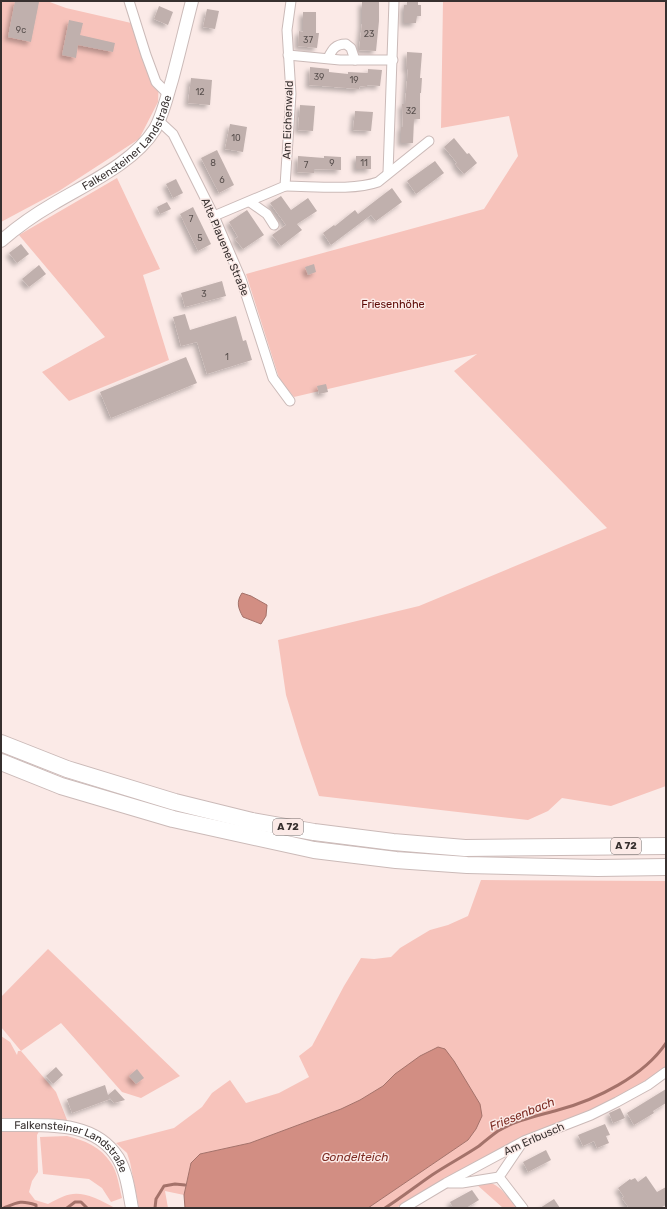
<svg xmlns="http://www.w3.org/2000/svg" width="667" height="1209" font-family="Rubik,sans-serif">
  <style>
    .green { fill: #f7c3bb }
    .water { fill: #d28e83; stroke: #a4726a }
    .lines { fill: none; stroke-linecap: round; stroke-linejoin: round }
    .stream { stroke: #a4726a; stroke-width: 3 }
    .building { fill: #c0b0ad; filter: url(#shadow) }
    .minor-casing { stroke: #cbbab8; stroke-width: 11 }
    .secondary-casing { stroke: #cbbab8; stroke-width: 14 }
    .motorway-casing { stroke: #cbbab8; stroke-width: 18 }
    .minor { stroke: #fff; stroke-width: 9 }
    .secondary { stroke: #fff; stroke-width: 12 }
    .motorway { stroke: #fff; stroke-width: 16 }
    .labels { text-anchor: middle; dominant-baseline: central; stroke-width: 3; stroke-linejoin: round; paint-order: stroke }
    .number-label { font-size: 9px; fill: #59504e }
    .shield { fill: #fbeae7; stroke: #726866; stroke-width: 1 }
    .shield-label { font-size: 10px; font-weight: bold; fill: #37302f }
    .street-label { font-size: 11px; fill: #37302f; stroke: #fbeae7 }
    .park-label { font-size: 11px; fill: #5d0b07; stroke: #fbeae7 }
    .water-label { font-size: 12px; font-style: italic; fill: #7d2c23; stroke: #fbeae7 }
  </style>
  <defs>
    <filter id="shadow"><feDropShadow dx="-3.5" dy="3.5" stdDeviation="2" flood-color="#0004"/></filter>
  </defs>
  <rect width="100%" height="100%" fill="#fbeae7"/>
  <!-- green -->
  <g class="green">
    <path d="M1 1H47L66 8 140 25 159 79 158 102 139 139 59 191 1 222Z"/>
    <path d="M443 1H666V786L611 806 562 798 548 811 528 820 319 796 301 744 286 695 278 640 419 606 607 528 454 371 477 354 294 397 280 381 246 274 484 209 518 156 509 116 441 128Z"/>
    <path d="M117 178 160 269 143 275 169 360 69 401 42 372 105 337 19 235Z"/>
    <path d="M481 880 666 881V1067L642 1084 600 1108 458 1173 396 1208H368L468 1140 395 1074 383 1086 360 1100 341 1109 250 1143 200 1154 191 1163 184 1195 165 1191 168 1208H139L130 1162 127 1153 116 1143 174 1128 202 1107 212 1093 230 1080 246 1103 279 1093 309 1077 299 1056 312 1046 344 986 361 958 374 959 391 957 400 948 430 930 448 925 468 916Z"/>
    <path d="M48 949 180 1076 141 1098 122 1092 61 1023 21 1051 56 1092 67 1120 44 1122 37 1135 38 1172 32 1181 29 1192 35 1200 48 1204C67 1194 74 1190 95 1198 102 1201 108 1204 115 1208H1V1036L10 1042 17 1055 18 1051H21L1 1027V997Z"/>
    <path d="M67 1136C84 1140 101 1147 111 1163 118 1173 119 1187 122 1198L111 1202 102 1188 89 1179 43 1174 40 1137Z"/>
    <path d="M487 1182C499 1183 509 1199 517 1208H503L476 1184Z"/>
  </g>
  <!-- water -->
  <g class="water">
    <path d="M242 593 251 596 267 605 266 616 261 624 243 617C238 608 236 602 242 593Z"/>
    <path d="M438 1047 445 1049 454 1061 480 1104 482 1116 476 1129 468 1140 368 1208H185L184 1195 191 1163 200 1154 250 1143 341 1109 360 1100 383 1086 395 1074 420 1056Z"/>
  </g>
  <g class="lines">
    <!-- stream -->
    <g class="stream">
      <path d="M4 1208C18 1202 21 1200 36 1205V1208"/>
      <path d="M67 1208 75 1202H81L87 1208"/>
      <path d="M155 1208 156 1199 164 1186 175 1184 185 1185"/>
      <path d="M385 1208C401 1198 416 1186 432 1175 447 1165 464 1156 479 1146 485 1141 491 1136 498 1131 516 1120 537 1116 558 1110 596 1100 644 1076 666 1043"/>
    </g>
  </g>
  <!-- building -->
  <g class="building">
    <path d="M15 1 39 2 31 42 8 37Z"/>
    <path d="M407 1H418V5H421V16H417L416 23H404V5H407Z"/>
    <path d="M362 2H379V21L376 51 359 50 362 24Z"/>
    <path d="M159 6 173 12 168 25 154 19Z"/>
    <path d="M207 9 219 11 215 29 203 27Z"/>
    <path d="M303 12H316V33H319L317 48 298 46 299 31 303 32Z"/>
    <path d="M69 20 83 23 80 35 115 43 113 52 78 45 76 58 62 55Z"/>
    <path d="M407 52 422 53 420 78H422L421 93H420V119H414L413 143H401V127H403L402 104H405L408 69H406Z"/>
    <path d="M310 67 329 69V72L348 74V72L368 73V69L382 70 380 86 367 85V87L360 86 359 89 309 85Z"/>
    <path d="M191 78 212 80 210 105 188 103Z"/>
    <path d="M300 105 315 106 313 131 298 130Z"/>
    <path d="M355 111 373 112 371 131 353 130Z"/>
    <path d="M230 124 247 127 243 152 225 149Z"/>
    <path d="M454 138 467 154 469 153 477 163 464 174 455 164 457 163 444 147Z"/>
    <path d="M217 150 234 185 219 193 201 158Z"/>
    <path d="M298 156 324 158V156L341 157V170L314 169V173L297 172Z"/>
    <rect x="356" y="156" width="15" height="13"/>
    <path d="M435 161 444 173 416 194 407 181Z"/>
    <path d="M176 179 183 193 173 198 166 184Z"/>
    <path d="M392 188 402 202 376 221 371 215 331 245 323 233 334 225 335 226 355 210 358 214Z"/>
    <path d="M281 196 291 210 308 198 317 211 297 224 302 230 281 246 272 235 286 225 270 203Z"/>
    <path d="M167 202 171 209 160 214 157 207Z"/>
    <path d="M193 207 211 244 198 251 180 214Z"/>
    <path d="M247 210 264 235 243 249 235 239 238 237 229 222Z"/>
    <path d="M21 244 29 254 17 263 9 253Z"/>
    <path d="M314 264 316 272 308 275 305 267Z"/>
    <path d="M39 265 46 274 29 287 22 279Z"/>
    <path d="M222 281 226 296 185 307 181 293Z"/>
    <path d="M185 314 190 330 236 316 243 341 246 340 252 360 207 374 197 342 181 346 173 317Z"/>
    <path d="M186 357 197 383 111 418 100 392Z"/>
    <path d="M326 384 328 392 319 394 317 386Z"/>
    <path d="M56 1067 63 1075 53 1084 46 1076Z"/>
    <path d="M137 1069 144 1078 136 1084 129 1076Z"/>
    <path d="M105 1085 108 1095 115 1089 125 1100 114 1103 109 1097 110 1099 72 1113 67 1099Z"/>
    <path d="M666 1089V1103L653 1111 654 1113 634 1125 627 1113Z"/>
    <path d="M620 1108 625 1118 613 1123 609 1113Z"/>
    <path d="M605 1124 610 1135 606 1136 609 1143 597 1148 594 1141 583 1146 578 1135Z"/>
    <path d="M546 1150 551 1160 528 1172 523 1162Z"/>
    <path d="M646 1176 657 1192 666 1187V1205L660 1208H629L622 1198 624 1197 618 1188 630 1179 631 1180 635 1178 638 1182Z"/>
    <path d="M472 1190 479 1200 466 1208H453L450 1202Z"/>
    <path d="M554 1199 560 1208H540Z"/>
  </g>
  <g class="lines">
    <defs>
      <g id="minor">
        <path d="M129 1 146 55 156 82 168 94"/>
        <path d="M288 55 340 60H393"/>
        <path d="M328 58C332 50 335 44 346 44L351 48 355 60"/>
        <path d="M159 121 173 134 214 216 241 279 273 378 290 401"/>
        <path d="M388 173 394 1"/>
        <path d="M285 186C313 186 353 191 378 182L429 141"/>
        <path d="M250 202 267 214 274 225"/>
        <path d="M214 216 285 186 291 94 287 30 291 1"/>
        <path d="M522 1143 499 1177 523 1208"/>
        <path d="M449 1183H462L499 1177"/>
        <path d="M404 1208 446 1183 524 1141 591 1115 617 1102 648 1085 666 1072"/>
      </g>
      <g id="secondary">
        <path id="s1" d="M1 241C17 227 34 215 53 204 86 184 134 163 155 129 163 115 167 96 172 80 179 54 185 28 192 1"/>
        <path id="s2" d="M1 1125C41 1126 93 1118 118 1158 127 1173 129 1192 132 1208"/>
      </g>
      <g id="motorway">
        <path d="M1 743 67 769 175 802 252 821 314 832 393 842 465 848 666 846"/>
        <path d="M1 762 61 786 173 819 314 850 396 860 467 865 598 868 666 867"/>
      </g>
    </defs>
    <!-- minor casing -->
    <use href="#minor" class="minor-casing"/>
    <!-- secondary casing -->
    <use href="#secondary" class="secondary-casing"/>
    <!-- motorway casing -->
    <use href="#motorway" class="motorway-casing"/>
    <!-- minor -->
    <use href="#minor" class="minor"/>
    <!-- secondary -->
    <use href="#secondary" class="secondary"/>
    <!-- motorway -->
    <use href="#motorway" class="motorway"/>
  </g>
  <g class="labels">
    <!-- number labels -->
    <g class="number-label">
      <text x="21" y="30">9c</text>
      <text x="369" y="34">23</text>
      <text x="308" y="40">37</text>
      <text x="319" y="77">39</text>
      <text x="354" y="80">19</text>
      <text x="200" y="92">12</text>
      <text x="411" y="111">32</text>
      <text x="236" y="138">10</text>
      <text x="213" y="163">8</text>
      <text x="332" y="163">9</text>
      <text x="364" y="163">11</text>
      <text x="306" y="165">7</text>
      <text x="222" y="180">6</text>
      <text x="191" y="219">7</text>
      <text x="200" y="238">5</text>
      <text x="204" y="294">3</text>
      <text x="227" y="357">1</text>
    </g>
    <!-- shield labels -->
    <g class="shield">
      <rect x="273" y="819" width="30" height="16" rx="3"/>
      <rect x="611" y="838" width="30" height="16" rx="3"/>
    </g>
    <g class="shield-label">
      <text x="288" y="827">A 72</text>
      <text x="626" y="846">A 72</text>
    </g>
    <!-- street labels -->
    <g class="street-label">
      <text transform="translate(288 120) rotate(-88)">Am Eichenwald</text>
      <text stroke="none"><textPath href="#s1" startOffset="163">Falkensteiner Landstraße</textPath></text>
      <text transform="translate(225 247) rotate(67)">Alte Plauener Straße</text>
      <text transform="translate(534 1139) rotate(-24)">Am Erlbusch</text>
      <text stroke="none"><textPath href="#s2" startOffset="78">Falkensteiner Landstraße</textPath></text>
    </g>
    <!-- park labels -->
    <g class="park-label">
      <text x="393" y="304">Friesenhöhe</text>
    </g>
    <!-- water labels -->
    <g class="water-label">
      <text transform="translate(522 1114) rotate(-22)">Friesenbach</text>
      <text x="355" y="1157">Gondelteich</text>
    </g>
  </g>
  <!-- border -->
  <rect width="667" height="1209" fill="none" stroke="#37302f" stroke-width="4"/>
</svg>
